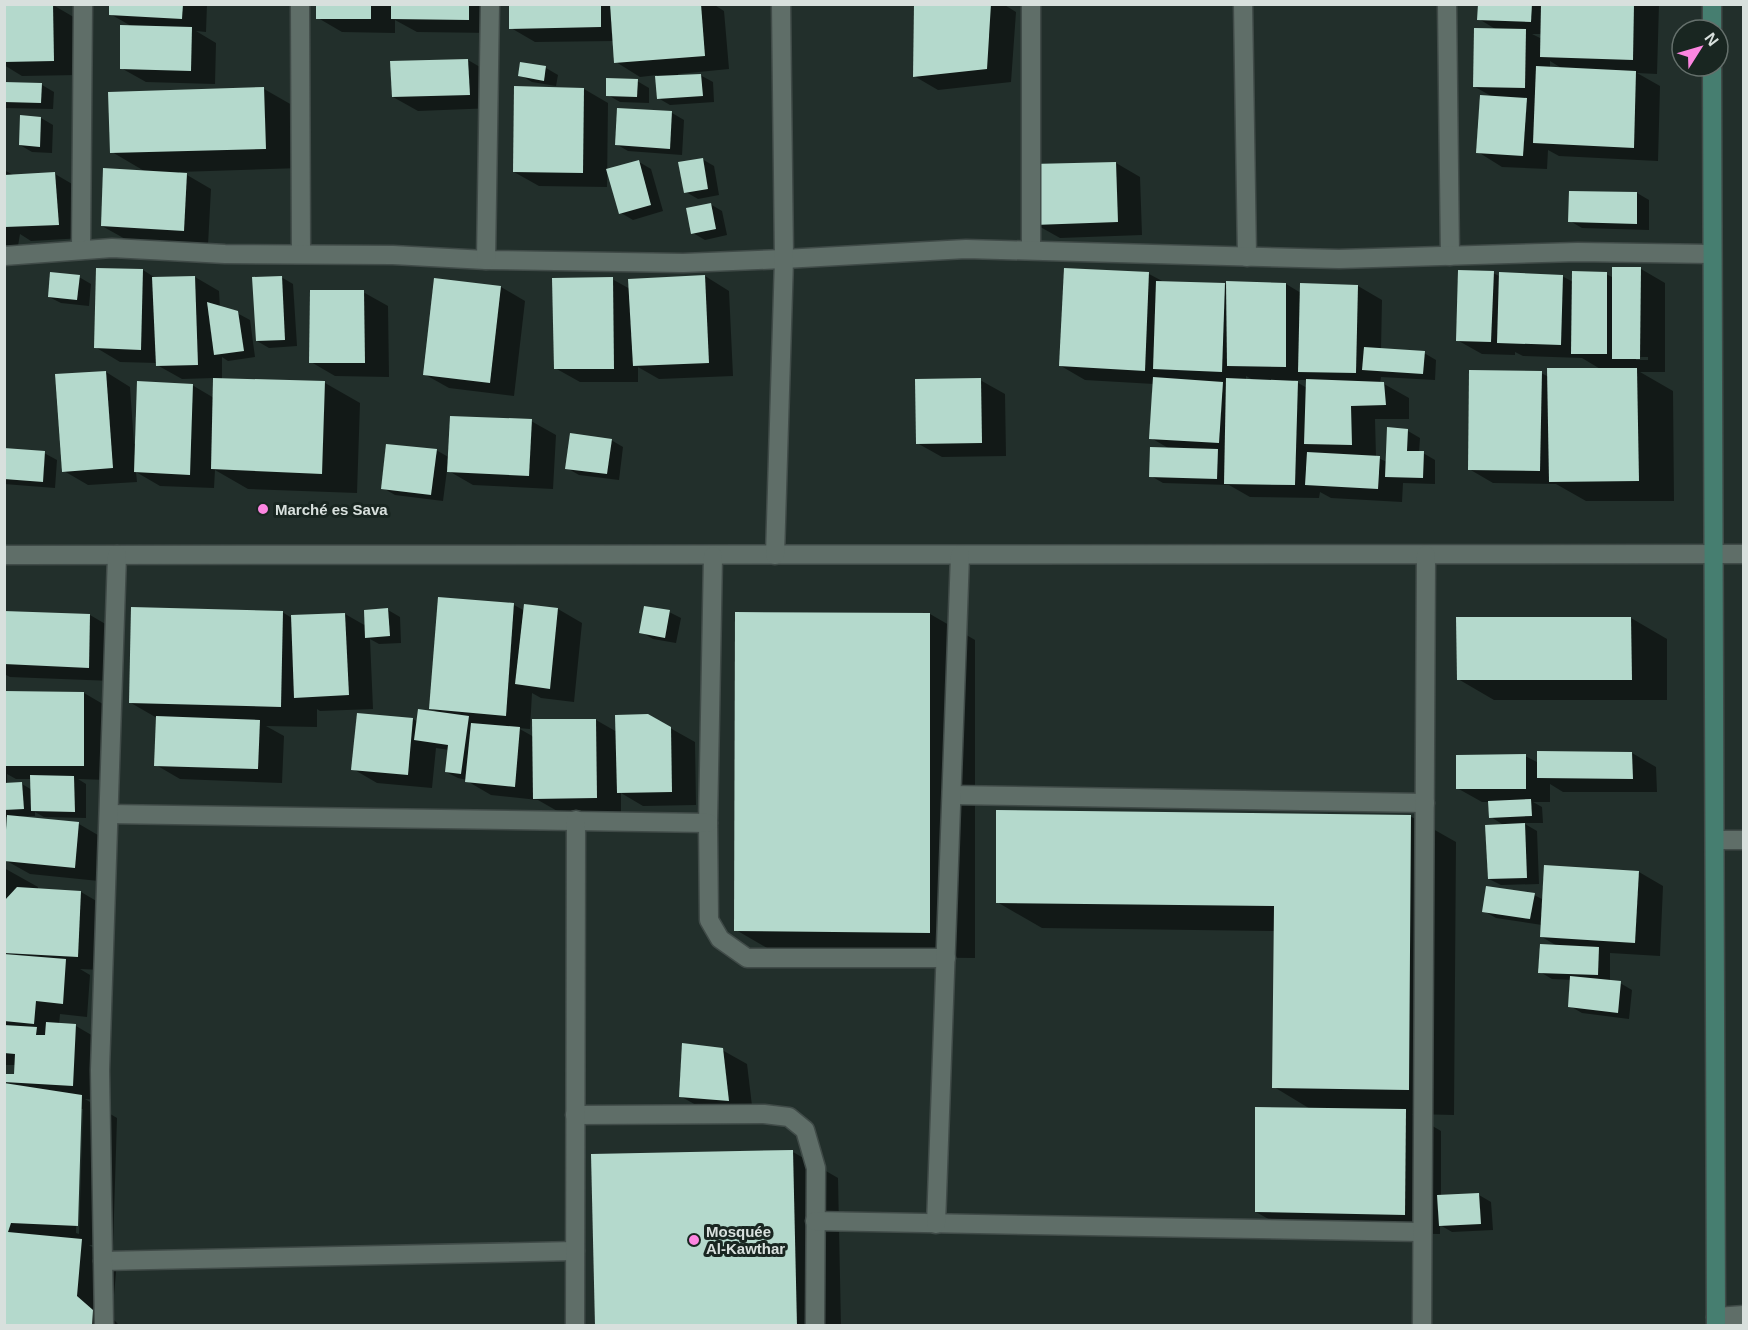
<svg xmlns="http://www.w3.org/2000/svg" width="1748" height="1330" font-family="Arial,sans-serif">
  <style>
    .shadow { fill: #0007; fill-rule: evenodd }
    .building { fill: #b4d9cc }
    .lines { fill: none; stroke-linecap: round; stroke-linejoin: round }
    .street-casing { stroke: #404b48; stroke-width: 21 }
    .secondary-casing { stroke: #404b48; stroke-width: 21 }
    .street { stroke: #5f6e68; stroke-width: 18 }
    .secondary { stroke: #467e70; stroke-width: 18 }
    .poi-dot { fill: #fd86e1; stroke: #192621; stroke-width: 2 }
    .labels { text-anchor: middle; dominant-baseline: central; stroke-width: 6; stroke-linejoin: round; paint-order: stroke }
    .poi-label { font-size: 15px; font-weight: bold; fill: #d8e0dd; stroke: #192621; text-anchor: start }
  </style>
  <rect width="100%" height="100%" fill="#222f2b"/>
  <!-- shadow -->
  <g class="shadow">
    <path d="M111 4H207L206 32 196 31 216 43 215 84 146 82 121 68 133 27 110 14Z"/>
    <path d="M318 4H493V33L417 32 395 20V33L342 32 318 18Z"/>
    <path d="M510 4H713L724 11 729 69 678 74V76L700 75 713 82 714 102 670 105 658 98 657 75 640 77 616 62 614 41 535 42 511 28Z"/>
    <path d="M916 4H1003L1016 12 1011 82 938 90 914 76Z"/>
    <path d="M1479 4H1659L1657 74 1637 73 1660 86 1658 161 1559 156 1548 150 1547 169 1502 167 1478 152 1493 97 1475 87 1497 30 1479 19ZM1532 34H1542V39ZM1550 61 1563 69 1550 68Z"/>
    <path d="M53 5 77 19 78 75 22 76 4 65V6Z"/>
    <path d="M468 60 492 74 494 108 418 111 393 97Z"/>
    <path d="M546 68 558 75 556 86 532 82 520 75Z"/>
    <path d="M637 81 649 88V103L620 102 608 95Z"/>
    <path d="M4 84 42 85 54 92 53 109 4 108Z"/>
    <path d="M264 89 299 109 301 168 179 172V174L187 175 211 189 208 245 127 240 102 226 146 172 112 152Z"/>
    <path d="M584 89 608 103 607 187 539 186 514 172Z"/>
    <path d="M672 113 684 120 682 155 628 151 616 144Z"/>
    <path d="M41 118 53 125 52 153 32 152 20 145Z"/>
    <path d="M702 159 714 166 719 195 698 199 686 192Z"/>
    <path d="M639 162 651 169 663 211 633 220 621 213Z"/>
    <path d="M1116 163 1140 177 1142 235 1060 238 1035 224Z"/>
    <path d="M4 170 15 176 55 174 79 188 83 238 31 241 20 234 18 246 4 245Z"/>
    <path d="M1637 193 1649 200V230L1582 228 1570 221Z"/>
    <path d="M710 204 722 211 727 235 705 240 693 233Z"/>
    <path d="M1641 269 1665 283V372H1640L1673 391 1674 501H1586L1556 484 1493 483 1469 469 1541 373 1549 377 1602 370 1582 358 1523 356 1515 352V355L1482 354 1457 340 1493 273 1501 277 1562 276 1573 282 1606 274 1614 278ZM1636 357H1648V360H1636Z"/>
    <path d="M143 270 157 279 195 277 219 291 220 308 237 313 250 320 255 357 228 361 222 357V379L325 383 360 403 357 493 248 489 215 470 214 488 160 486 136 472 137 482 88 485 64 471 106 372 130 387 134 444 136 443 192 385 214 398V378L182 379 157 365V363L120 362 95 347Z"/>
    <path d="M1149 274 1164 282 1224 284 1228 286 1286 284 1301 293 1302 285 1358 286 1382 300 1381 350 1424 353 1436 360 1435 380 1381 377 1380 384H1384L1409 398V419H1375L1376 457 1387 462 1408 431 1420 438 1419 453H1423L1435 460V484L1403 483 1402 502 1331 498 1320 492 1319 498 1250 497 1229 485 1163 483 1151 476 1170 449 1151 438 1154 384 1085 380 1061 366ZM1246 376 1255 381 1246 380ZM1293 380H1307V388Z"/>
    <path d="M705 276 729 291 733 376 659 379 638 367V382H580L555 368 612 279 630 289Z"/>
    <path d="M79 277 91 284 89 306 61 303 49 297Z"/>
    <path d="M281 277 293 284 297 346 269 348 257 341Z"/>
    <path d="M501 287 525 301 514 396 449 388 424 374Z"/>
    <path d="M363 292 388 306 389 377 335 376 311 362Z"/>
    <path d="M980 380 1005 394 1006 456 942 457 917 443Z"/>
    <path d="M531 421 556 435 553 489 473 485 447 470 443 501 395 495 383 488 436 450 450 458Z"/>
    <path d="M611 440 623 447 619 480 579 475 567 468Z"/>
    <path d="M4 449 44 453 57 460 55 488 4 484Z"/>
    <path d="M514 605 525 611 558 609 582 623 574 702 541 698 532 693 530 729 518 728 534 737V721L596 720 617 732 670 728 695 742 696 805 643 806 621 793V812H559L538 800 491 795 467 781V780L458 778 446 772 449 750 436 748 432 788 377 783 353 769 413 719 418 722 440 714 431 708Z"/>
    <path d="M388 610 400 617 401 643 379 644 370 639 373 709 320 711 317 709V727L266 726 284 736 282 783 180 779 156 765 157 718 131 703 282 612 292 618 345 614 366 626 365 611Z"/>
    <path d="M4 612 90 615 114 629 113 681 10 677 4 674Z"/>
    <path d="M669 612 681 618 676 643 653 639 641 632Z"/>
    <path d="M930 614 975 640V958L781 956 736 930Z"/>
    <path d="M1631 618 1667 639V700H1494L1458 679Z"/>
    <path d="M4 693H84L108 707V780L78 779 86 784V818L44 817 35 812V816H20V818L79 824 103 838 99 881 30 874 5 860 9 817H4ZM7 774 16 779H32V790L22 784H7Z"/>
    <path d="M1632 753 1656 767 1657 792H1563L1550 784V802H1533L1542 807 1543 823H1523L1537 831 1539 884 1501 885 1489 879 1505 826 1491 817 1490 802H1482L1457 788 1525 756 1539 763Z"/>
    <path d="M1410 816 1456 842 1454 1115 1412 1114 1441 1131V1196L1479 1195 1491 1202 1493 1230 1452 1232 1440 1225V1234L1292 1232 1256 1212 1312 1110 1274 1087 1275 931 1042 928 997 902Z"/>
    <path d="M4 868 38 887V890L81 892 105 906 102 970 80 969 90 975 87 1017 60 1014 59 1025 76 1026 100 1040 97 1100 85 1099 117 1118 113 1246 89 1245 117 1261 112 1318 120 1326H4V1075L15 1076 16 1065H4ZM80 1109H83L79 1234 76 1233Z"/>
    <path d="M1639 872 1663 886 1660 956 1610 953V982L1620 983 1632 990 1629 1019 1582 1013 1570 1006 1572 980 1552 979 1540 972 1559 947 1542 937V925L1496 918 1484 911 1534 895 1544 900Z"/>
    <path d="M722 1050 747 1064 753 1114 705 1110 680 1096Z"/>
    <path d="M793 1152 838 1178 841 1326H597Z"/>
  </g>
  <!-- building -->
  <g class="building">
    <path d="M4 4H53L54 61 4 62Z"/>
    <path d="M109 4H183L182 19 109 15Z"/>
    <rect x="316" y="4" width="55" height="15"/>
    <path d="M391 4H469V20L391 19Z"/>
    <path d="M509 4H601V27L509 29Z"/>
    <path d="M610 4H701L705 56 614 63Z"/>
    <path d="M914 4H991L987 69 913 77Z"/>
    <path d="M1478 4H1532L1531 22 1477 20Z"/>
    <path d="M1541 4H1634L1633 60 1540 57Z"/>
    <path d="M120 25 192 27 191 71 120 69Z"/>
    <path d="M1474 28 1526 29 1525 88 1473 87Z"/>
    <path d="M468 59 470 95 392 97 390 61Z"/>
    <path d="M520 62 546 66 544 81 518 76Z"/>
    <path d="M1536 66 1636 71 1634 148 1533 143Z"/>
    <path d="M701 74 703 96 657 99 655 76Z"/>
    <path d="M606 78 638 79 637 97 606 96Z"/>
    <path d="M4 82 42 83 41 103 4 102Z"/>
    <path d="M514 86 584 88 583 173 513 172Z"/>
    <path d="M264 87 266 149 110 153 108 92Z"/>
    <path d="M1480 95 1527 98 1523 156 1476 153Z"/>
    <path d="M617 108 672 111 670 149 615 145Z"/>
    <path d="M20 115 41 117 40 147 19 145Z"/>
    <path d="M703 158 708 189 684 193 678 162Z"/>
    <path d="M639 160 651 205 619 214 606 169Z"/>
    <path d="M1116 162 1118 222 1034 225 1032 164Z"/>
    <path d="M103 168 187 173 184 231 101 226Z"/>
    <path d="M55 172 59 225 5 227 4 175Z"/>
    <path d="M1569 191 1637 192V224L1568 222Z"/>
    <path d="M711 203 716 229 691 234 686 208Z"/>
    <path d="M1612 267H1641L1640 359H1612Z"/>
    <path d="M96 268 143 269 141 350 94 348Z"/>
    <path d="M1064 268 1149 272 1145 371 1059 366Z"/>
    <path d="M1458 270 1494 271 1491 342 1456 341Z"/>
    <path d="M1572 271 1607 272V354H1571Z"/>
    <path d="M50 272 80 275 77 300 48 297Z"/>
    <path d="M1499 272 1563 275 1561 345 1497 343Z"/>
    <path d="M705 275 709 363 633 366 628 279Z"/>
    <path d="M195 276 198 365 156 366 152 277Z"/>
    <path d="M282 276 285 340 256 341 252 277Z"/>
    <path d="M613 277 614 369H554L552 278Z"/>
    <path d="M434 278 501 286 490 383 423 375Z"/>
    <path d="M1156 281 1225 283 1222 372 1153 369Z"/>
    <path d="M1226 281 1286 283V367L1227 366Z"/>
    <path d="M1300 283 1358 285 1356 373 1298 372Z"/>
    <path d="M310 290H364L365 363H309Z"/>
    <path d="M207 302 238 311 244 351 214 355Z"/>
    <path d="M1364 347 1425 351 1423 374 1362 370Z"/>
    <path d="M1547 368H1637L1639 481 1549 482Z"/>
    <path d="M1469 370 1542 371 1540 471 1468 470Z"/>
    <path d="M106 371 113 468 62 472 55 374Z"/>
    <path d="M1153 377 1223 382 1219 443 1149 439Z"/>
    <path d="M213 378 325 381 322 474 211 469Z"/>
    <path d="M981 378 982 443 916 444 915 379Z"/>
    <path d="M1226 378 1298 381 1295 485 1224 484Z"/>
    <path d="M1306 379 1384 382 1386 405 1351 406 1352 445 1304 444Z"/>
    <path d="M137 381 193 384 190 475 134 472Z"/>
    <path d="M450 416 532 419 529 476 447 472Z"/>
    <path d="M1387 427 1408 429 1407 451H1424L1423 478 1385 477Z"/>
    <path d="M570 433 612 439 607 474 565 469Z"/>
    <path d="M386 444 437 449 431 495 381 489Z"/>
    <path d="M1150 447 1218 449 1217 479 1149 477Z"/>
    <path d="M4 448 45 451 43 482 4 479Z"/>
    <path d="M1307 452 1380 456 1378 489 1305 485Z"/>
    <path d="M438 597 514 603 506 716 429 709Z"/>
    <path d="M524 604 558 608 550 689 515 684Z"/>
    <path d="M644 606 670 610 665 638 639 633Z"/>
    <path d="M131 607 283 611 281 707 129 703Z"/>
    <path d="M388 608 390 636 365 638 364 610Z"/>
    <path d="M4 611 90 614 89 668 4 664Z"/>
    <path d="M735 612 930 613V933L734 931Z"/>
    <path d="M345 613 349 695 294 698 291 615Z"/>
    <path d="M1456 617H1631L1632 680H1457Z"/>
    <path d="M4 691 84 692V766H4Z"/>
    <path d="M418 709 469 716 461 774 445 772 448 745 414 740Z"/>
    <path d="M357 713 413 718 408 775 351 770Z"/>
    <path d="M648 714 671 727 672 792 617 793 615 715Z"/>
    <path d="M156 716 260 720 258 769 154 766Z"/>
    <path d="M532 719H596L597 798 533 799Z"/>
    <path d="M471 723 520 727 515 787 465 782Z"/>
    <path d="M1537 751 1632 752 1633 779 1537 778Z"/>
    <path d="M1526 754V789H1456V755Z"/>
    <path d="M30 775 74 776 75 812 31 811Z"/>
    <path d="M22 782 24 809 4 810V783Z"/>
    <path d="M1531 799 1532 816 1489 818 1488 801Z"/>
    <path d="M996 810 1411 815 1409 1090 1272 1088 1274 906 996 903Z"/>
    <path d="M7 815 79 822 75 868 4 861Z"/>
    <path d="M1525 823 1527 878 1488 879 1485 825Z"/>
    <path d="M1544 865 1639 871 1635 943 1540 937Z"/>
    <path d="M1486 886 1535 893 1530 919 1482 912Z"/>
    <path d="M17 887 81 891 78 957 4 953V901Z"/>
    <path d="M1540 944 1599 947 1598 975 1538 973Z"/>
    <path d="M4 954 66 959 63 1004 36 1001 34 1024 4 1021Z"/>
    <path d="M1570 976 1621 981 1618 1013 1568 1007Z"/>
    <path d="M46 1022 76 1024 73 1086 4 1082V1074H14L15 1054 4 1053V1025L37 1027 36 1035H45Z"/>
    <path d="M682 1043 723 1048 729 1101 679 1097Z"/>
    <path d="M4 1083 82 1095 78 1226 11 1223 8 1232 82 1239 77 1296 93 1310 92 1326H4Z"/>
    <path d="M1255 1107 1406 1109 1405 1215 1255 1212Z"/>
    <path d="M793 1150 797 1326H595L591 1154Z"/>
    <path d="M1479 1193 1481 1224 1439 1226 1437 1195Z"/>
  </g>
  <g class="lines">
    <defs>
      <g id="street">
        <path d="M300 4 301 254"/>
        <path d="M1243 4 1247 257"/>
        <path d="M1447 4 1450 256"/>
        <path d="M81 250 83 4"/>
        <path d="M1031 250V4"/>
        <path d="M4 256 112 248 225 254 393 255 486 260 683 263 784 259 966 249 1339 259 1578 252 1712 254"/>
        <path d="M486 260 490 4"/>
        <path d="M4 555 1744 554"/>
        <path d="M775 555 784 259 781 4"/>
        <path d="M713 556 708 823 709 920 720 939 747 958H946"/>
        <path d="M952 795 1425 803"/>
        <path d="M109 814 708 823"/>
        <path d="M1715 840H1744"/>
        <path d="M575 1115 764 1114 789 1117 805 1130 816 1168 815 1326"/>
        <path d="M815 1221 1422 1232"/>
        <path d="M936 1224 960 555"/>
        <path d="M103 1261 575 1251"/>
        <path d="M1716 1317 1744 1315"/>
        <path d="M104 1326 100 1070 117 555"/>
        <path d="M575 1326 576 820"/>
        <path d="M1422 1326 1426 555"/>
      </g>
      <g id="secondary">
        <path d="M1712 4V30"/>
        <path d="M1712 66 1716 1326"/>
      </g>
    </defs>
    <!-- street casing -->
    <use href="#street" class="street-casing"/>
    <!-- secondary casing -->
    <use href="#secondary" class="secondary-casing"/>
    <!-- street -->
    <use href="#street" class="street"/>
    <!-- secondary -->
    <use href="#secondary" class="secondary"/>
  </g>
  <!-- markers -->
  <g class="poi-dot">
    <circle cx="263" cy="509" r="6"/>
    <circle cx="694" cy="1240" r="6"/>
  </g>
  <g class="labels">
    <!-- poi labels -->
    <g class="poi-label">
      <text x="275" y="509">Marché es Sava</text>
      <text x="706" y="1231">Mosquée<tspan x="706" dy="17">Al-Kawthar</tspan></text>
    </g>
  </g>
  <!-- border -->
  <rect width="1748" height="1330" fill="none" stroke="#d8e0dd" stroke-width="12"/>
  <!-- north arrow -->
  <g transform="translate(1700 48) rotate(53)"><circle r="28" fill="#192621" stroke="#65706c" stroke-width="1.5"/>
  <path d="M0-4.5L10 22L0 15L-10 22Z" fill="#fd86e1"/>
  <text y="-9" font-size="16" font-weight="bold" text-anchor="middle" fill="#d8e0dd">N</text>
  </g>
</svg>
